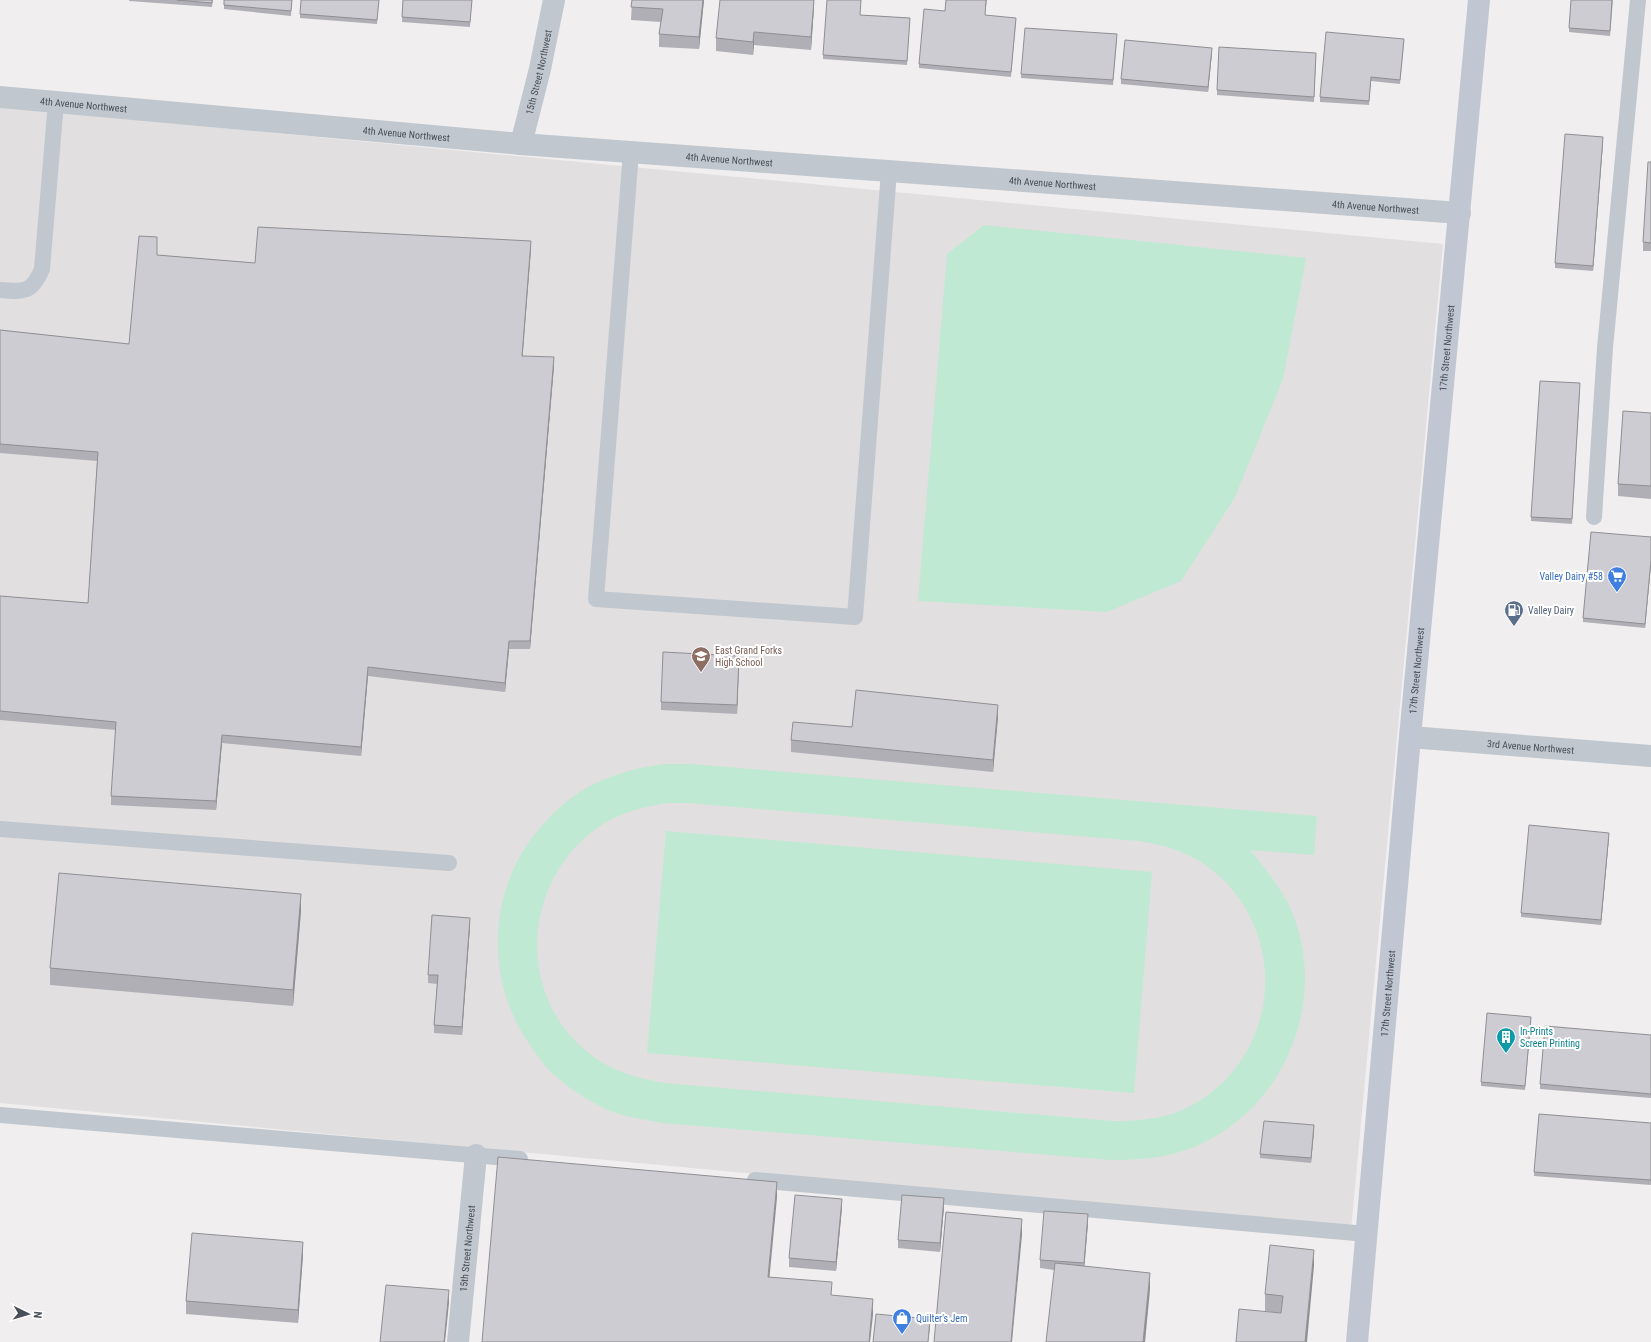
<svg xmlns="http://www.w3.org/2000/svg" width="1651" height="1342" font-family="'Roboto Condensed',sans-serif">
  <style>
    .education { fill: #e1dfdf }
    .green { fill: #c0e9d3; fill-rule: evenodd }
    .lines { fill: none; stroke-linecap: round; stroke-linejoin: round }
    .lane { stroke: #c0c7ce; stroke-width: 16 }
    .street { stroke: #c0c7ce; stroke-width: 22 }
    .secondary { stroke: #c0c7d2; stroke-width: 22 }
    .wall { fill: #afafb5 }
    .shaded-wall { fill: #8f8f93 }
    .building { fill: #ccccd2; stroke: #8f8f93 }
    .labels { text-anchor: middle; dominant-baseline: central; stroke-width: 4; stroke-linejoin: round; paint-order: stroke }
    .street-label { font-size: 10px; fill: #484f59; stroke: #fff }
    .shop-label { font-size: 10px; fill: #366cbe; stroke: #fff; text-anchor: end }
    .service-label { font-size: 10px; fill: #4e5e75; stroke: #fff; text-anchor: start }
    .education-label { font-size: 10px; fill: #785e54; stroke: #fff; text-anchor: start }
    .culture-label { font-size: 10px; fill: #0d838f; stroke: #fff; text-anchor: start }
  </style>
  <rect width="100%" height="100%" fill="#f0eeee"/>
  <!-- education -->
  <path class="education" d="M0 107 1443 244 1351 1230 0 1103Z"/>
  <!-- green -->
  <g class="green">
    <path d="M984 225 1306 258 1283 379 1235 497 1181 581 1107 612 918 601 947 254Z"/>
    <path d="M663 764H691L1317 816 1314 855 1250 850C1266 869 1282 889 1292 912 1329 1002 1284 1110 1194 1147 1167 1158 1140 1160 1111 1160L662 1123C643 1119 623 1117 606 1109 590 1101 574 1092 560 1080 549 1071 540 1060 532 1048 487 986 486 901 531 839 546 820 563 802 583 790 608 775 635 768 663 764ZM666 803H688L1138 841C1152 843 1166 846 1179 851 1209 863 1235 886 1249 915 1287 988 1256 1078 1180 1111 1159 1119 1137 1121 1114 1121L665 1083C636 1078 608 1070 585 1050 513 989 525 874 603 824 622 812 644 807 666 803Z"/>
    <path d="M666 831 1152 872 1134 1093 647 1053Z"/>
  </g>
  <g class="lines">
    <!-- lane -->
    <g class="lane">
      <path d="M631 152 596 599 855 617 889 171"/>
      <path d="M0 290C24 292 32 293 42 269L56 102"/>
      <path d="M1594 517 1605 348 1638 0"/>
      <path d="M0 829 449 863"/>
      <path d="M0 1115 520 1159"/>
      <path d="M755 1180 1367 1234"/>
    </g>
    <!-- street -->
    <g class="street">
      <path id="s1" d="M0 97 521 144 1460 213"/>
      <path id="s2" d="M521 144 540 69 554 0"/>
      <path id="s3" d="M1410 737 1651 756"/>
      <path id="s4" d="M458 1342 476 1155"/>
    </g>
    <!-- secondary -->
    <path class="secondary" id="s5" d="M1357 1342 1410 737 1479 0"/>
  </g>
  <!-- wall -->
  <g class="wall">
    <path d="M129 0H213L212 7 129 1Z"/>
    <path d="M292 0 291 16 224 9V5Z"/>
    <path d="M379 0 377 24 300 18V14Z"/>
    <path d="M403 0H472L470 27 402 22Z"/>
    <path d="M632 0H704L699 49 659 47V34L661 22 631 20Z"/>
    <path d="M814 0V7L811 50 754 45 753 55 716 51V38Z"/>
    <path d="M946 0H987L985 15 1016 22 1011 77 919 68V64L945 11Z"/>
    <path d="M1613 0 1610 36 1569 32V28Z"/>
    <path d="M860 15 910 18 907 65 823 59V55Z"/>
    <path d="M1117 38 1113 85 1021 78V74Z"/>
    <path d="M1404 43 1400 84 1371 81 1369 105 1320 102V97Z"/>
    <path d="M1212 52 1208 92 1121 84V79Z"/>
    <path d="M1316 58 1314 102 1217 95V90Z"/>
    <path d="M1603 142 1593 271 1555 268V263Z"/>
    <path d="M1651 162V251H1643V242Z"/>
    <path d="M531 249 522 356 554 366 530 649H509L505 692 368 676 361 756 222 743 216 810 111 805V796L116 730 0 720V596L88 603 97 461 0 453V330L129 344 157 255 255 263Z"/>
    <path d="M1580 388 1572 524 1531 521V517Z"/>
    <path d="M1651 413V499L1618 496V484Z"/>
    <path d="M1651 537V564L1645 628 1583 622V618Z"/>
    <path d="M739 664 737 714 661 710V702Z"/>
    <path d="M998 717 993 772 791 752V740L852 727Z"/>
    <path d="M1609 837 1601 925 1521 917V913Z"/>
    <path d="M301 911 293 1006 50 985V968Z"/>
    <path d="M470 926 462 1035 434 1033V1025L437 984 428 983V975Z"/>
    <path d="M1531 1021 1525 1090 1481 1086V1082Z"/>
    <path d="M1651 1035V1098L1540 1089V1084Z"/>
    <path d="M1651 1123V1185L1534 1176V1172Z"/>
    <path d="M1314 1130 1311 1163 1260 1158V1154Z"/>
    <path d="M842 1207 836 1271 789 1267V1258Z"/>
    <path d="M944 1207 940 1252 898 1248V1240Z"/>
    <path d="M1088 1223 1084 1266 1150 1290 1054 1270 1040 1268V1260Z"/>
    <path d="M303 1255 298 1323 186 1314V1301Z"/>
    <path d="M1314 1266 1281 1313 1265 1311V1294Z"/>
  </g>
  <!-- shaded-wall -->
  <g class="shaded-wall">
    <path d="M703 0H704L699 49V37Z"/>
    <path d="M814 0V7L811 50V37Z"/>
    <path d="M754 32V45L753 55V42Z"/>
    <path d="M1212 48V52L1208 92V87Z"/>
    <path d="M1603 137V142L1593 271V266Z"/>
    <path d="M531 241V249L522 364V356Z"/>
    <path d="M554 357V366L530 649V641Z"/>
    <path d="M1651 560V564L1645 628V624Z"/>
    <path d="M509 641V649L505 692V683Z"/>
    <path d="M739 656V664L737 714V705Z"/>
    <path d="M368 667V676L361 756V747Z"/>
    <path d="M998 705V717L993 772V760Z"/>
    <path d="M222 735V743L216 810V801Z"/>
    <path d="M1609 833V837L1601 925V920Z"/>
    <path d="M301 894V911L293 1006V990Z"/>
    <path d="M470 918V926L462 1035V1027Z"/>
    <path d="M1314 1125V1130L1311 1163V1158Z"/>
    <path d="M777 1182V1198L768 1293V1277Z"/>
    <path d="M944 1198V1207L940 1252V1243Z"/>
    <path d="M842 1199V1207L836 1271V1262Z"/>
    <path d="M1088 1214V1223L1084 1272V1263Z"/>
    <path d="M1022 1219V1235L1012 1342H1011Z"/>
    <path d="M303 1242V1255L298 1323V1310Z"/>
    <path d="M1314 1250V1266L1307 1342H1305Z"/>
    <path d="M1150 1273V1290L1145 1342H1143Z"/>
    <path d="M449 1290V1303L445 1342H444Z"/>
    <path d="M873 1299V1315L870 1342H869Z"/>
    <path d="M930 1319V1328L928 1342Z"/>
  </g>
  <!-- building -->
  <g class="building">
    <path d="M177 0H212V3Z"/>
    <path d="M224 0H292L291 11 224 5Z"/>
    <path d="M301 0H379L377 20 300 14Z"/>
    <path d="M403 0H472L470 22 402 17Z"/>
    <path d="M632 0H703L699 37 659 34 663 9 631 7Z"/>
    <path d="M720 0H814L811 37 754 32 753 42 716 38Z"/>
    <path d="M827 0H861L860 15 910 18 907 61 823 55Z"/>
    <path d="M946 0H986L985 15 1016 18 1011 72 919 64 924 9 945 11Z"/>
    <path d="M1571 0H1612L1610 31 1569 28Z"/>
    <path d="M1025 28 1117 34 1113 80 1021 74Z"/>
    <path d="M1326 32 1404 39 1400 80 1371 77 1369 101 1320 97Z"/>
    <path d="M1125 40 1212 48 1208 87 1121 79Z"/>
    <path d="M1219 47 1316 53 1314 97 1217 90Z"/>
    <path d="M1565 134 1603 137 1593 266 1555 263Z"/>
    <path d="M1648 162H1651V243L1643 242Z"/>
    <path d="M258 227 531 241 522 356 554 357 530 641H509L505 683 368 667 361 747 222 735 216 801 111 796 116 722 0 711V596L88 603 98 452 0 444V330L129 344 139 236 157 237V255L255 263Z"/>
    <path d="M1540 381 1580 383 1572 519 1531 517Z"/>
    <path d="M1623 411 1651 413V486L1618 484Z"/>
    <path d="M1591 532 1651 537V560L1645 624 1583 618Z"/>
    <path d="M663 652 739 656 737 705 661 702Z"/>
    <path d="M856 690 998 705 993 760 791 740 793 722 852 727Z"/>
    <path d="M1529 825 1609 833 1601 920 1521 913Z"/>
    <path d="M59 873 301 894 293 990 50 968Z"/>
    <path d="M432 915 470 918 462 1027 434 1025 438 975H428Z"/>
    <path d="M1487 1013 1531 1017 1525 1086 1481 1082Z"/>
    <path d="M1545 1026 1651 1035V1094L1540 1084Z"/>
    <path d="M1539 1114 1651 1123V1180L1534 1172Z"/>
    <path d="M1264 1121 1314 1125 1311 1158 1260 1154Z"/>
    <path d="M498 1157 777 1182 768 1277 832 1282 831 1295 873 1299 869 1342H482Z"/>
    <path d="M795 1195 842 1199 836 1262 789 1258Z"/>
    <path d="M902 1195 944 1198 940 1243 898 1240Z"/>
    <path d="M1044 1211 1088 1214 1084 1263 1040 1260Z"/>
    <path d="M946 1212 1022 1219 1011 1342H934Z"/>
    <path d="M192 1233 303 1242 298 1310 186 1301Z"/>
    <path d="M1270 1245 1314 1250 1305 1342H1236L1239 1309 1281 1313 1283 1296 1265 1294Z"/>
    <path d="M1055 1263 1150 1273 1143 1342H1046Z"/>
    <path d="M386 1285 449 1290 444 1342H380Z"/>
    <path d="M876 1314 930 1319 928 1342H873Z"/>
  </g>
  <!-- icons -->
  <defs>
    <symbol id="supermarket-pin" viewBox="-11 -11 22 30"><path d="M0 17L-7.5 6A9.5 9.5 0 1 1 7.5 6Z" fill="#3f7fe0" stroke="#fff"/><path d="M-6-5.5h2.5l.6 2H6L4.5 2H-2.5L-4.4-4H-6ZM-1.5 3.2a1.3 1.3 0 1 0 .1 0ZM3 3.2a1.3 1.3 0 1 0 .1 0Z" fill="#fff"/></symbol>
    <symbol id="fuel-pin" viewBox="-11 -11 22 30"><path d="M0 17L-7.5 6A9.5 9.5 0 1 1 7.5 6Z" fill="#5c6f8a" stroke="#fff"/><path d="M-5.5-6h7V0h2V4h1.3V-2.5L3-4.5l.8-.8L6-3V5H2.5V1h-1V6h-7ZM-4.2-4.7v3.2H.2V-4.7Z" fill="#fff"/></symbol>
    <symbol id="school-pin" viewBox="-11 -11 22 30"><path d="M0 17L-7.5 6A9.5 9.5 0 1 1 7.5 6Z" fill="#8d6e63" stroke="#fff"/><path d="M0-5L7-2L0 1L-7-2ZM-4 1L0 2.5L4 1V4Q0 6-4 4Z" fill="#fff"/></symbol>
    <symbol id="building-pin" viewBox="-11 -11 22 30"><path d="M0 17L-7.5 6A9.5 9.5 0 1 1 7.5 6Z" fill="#0f9aa8" stroke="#fff"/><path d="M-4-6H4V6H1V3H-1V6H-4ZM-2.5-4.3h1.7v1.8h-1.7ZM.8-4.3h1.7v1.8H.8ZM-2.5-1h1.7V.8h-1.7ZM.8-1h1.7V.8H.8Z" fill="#fff"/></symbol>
    <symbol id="shop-pin" viewBox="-11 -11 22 30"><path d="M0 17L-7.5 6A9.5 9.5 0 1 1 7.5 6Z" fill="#3f7fe0" stroke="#fff"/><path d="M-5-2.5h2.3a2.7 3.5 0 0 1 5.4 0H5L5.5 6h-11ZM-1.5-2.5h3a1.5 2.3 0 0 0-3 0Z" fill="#fff"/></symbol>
  </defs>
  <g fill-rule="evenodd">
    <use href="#supermarket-pin" x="1606" y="565" width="22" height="30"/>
    <use href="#fuel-pin" x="1503" y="599" width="22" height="30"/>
    <use href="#school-pin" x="690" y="645" width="22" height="30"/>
    <use href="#building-pin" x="1495" y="1026" width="22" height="30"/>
    <use href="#shop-pin" x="891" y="1307" width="22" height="30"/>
  </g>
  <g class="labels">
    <!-- street labels -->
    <g class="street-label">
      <text stroke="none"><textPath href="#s2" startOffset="74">15th Street Northwest</textPath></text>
      <text stroke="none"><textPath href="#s1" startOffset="84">4th Avenue Northwest</textPath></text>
      <text stroke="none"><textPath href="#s1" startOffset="408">4th Avenue Northwest</textPath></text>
      <text stroke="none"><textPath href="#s1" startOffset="732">4th Avenue Northwest</textPath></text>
      <text stroke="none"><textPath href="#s1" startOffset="1056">4th Avenue Northwest</textPath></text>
      <text stroke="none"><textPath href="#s1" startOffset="1380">4th Avenue Northwest</textPath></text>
      <text stroke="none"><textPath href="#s5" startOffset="998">17th Street Northwest</textPath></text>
      <text stroke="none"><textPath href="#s5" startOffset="674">17th Street Northwest</textPath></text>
      <text stroke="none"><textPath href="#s3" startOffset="121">3rd Avenue Northwest</textPath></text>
      <text stroke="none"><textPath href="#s5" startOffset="350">17th Street Northwest</textPath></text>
      <text stroke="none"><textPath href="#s4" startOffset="94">15th Street Northwest</textPath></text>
    </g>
    <!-- shop labels -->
    <g class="shop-label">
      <text x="1603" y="576">Valley Dairy #58</text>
      <text x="916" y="1318" text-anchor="start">Quilter's Jem</text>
    </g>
    <!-- service labels -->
    <g class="service-label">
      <text x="1528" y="610">Valley Dairy</text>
    </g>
    <!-- education labels -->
    <g class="education-label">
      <text x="715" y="650">East Grand Forks<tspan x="715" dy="12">High School</tspan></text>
    </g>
    <!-- culture labels -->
    <g class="culture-label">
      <text x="1520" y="1031">In-Prints<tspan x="1520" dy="12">Screen Printing</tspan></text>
    </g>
  </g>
  <!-- north arrow -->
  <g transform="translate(28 1314) rotate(95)" stroke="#ffffff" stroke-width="3" paint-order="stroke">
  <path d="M0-3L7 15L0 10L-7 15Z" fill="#484f59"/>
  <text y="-6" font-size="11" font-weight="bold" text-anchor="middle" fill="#484f59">N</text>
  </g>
</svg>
